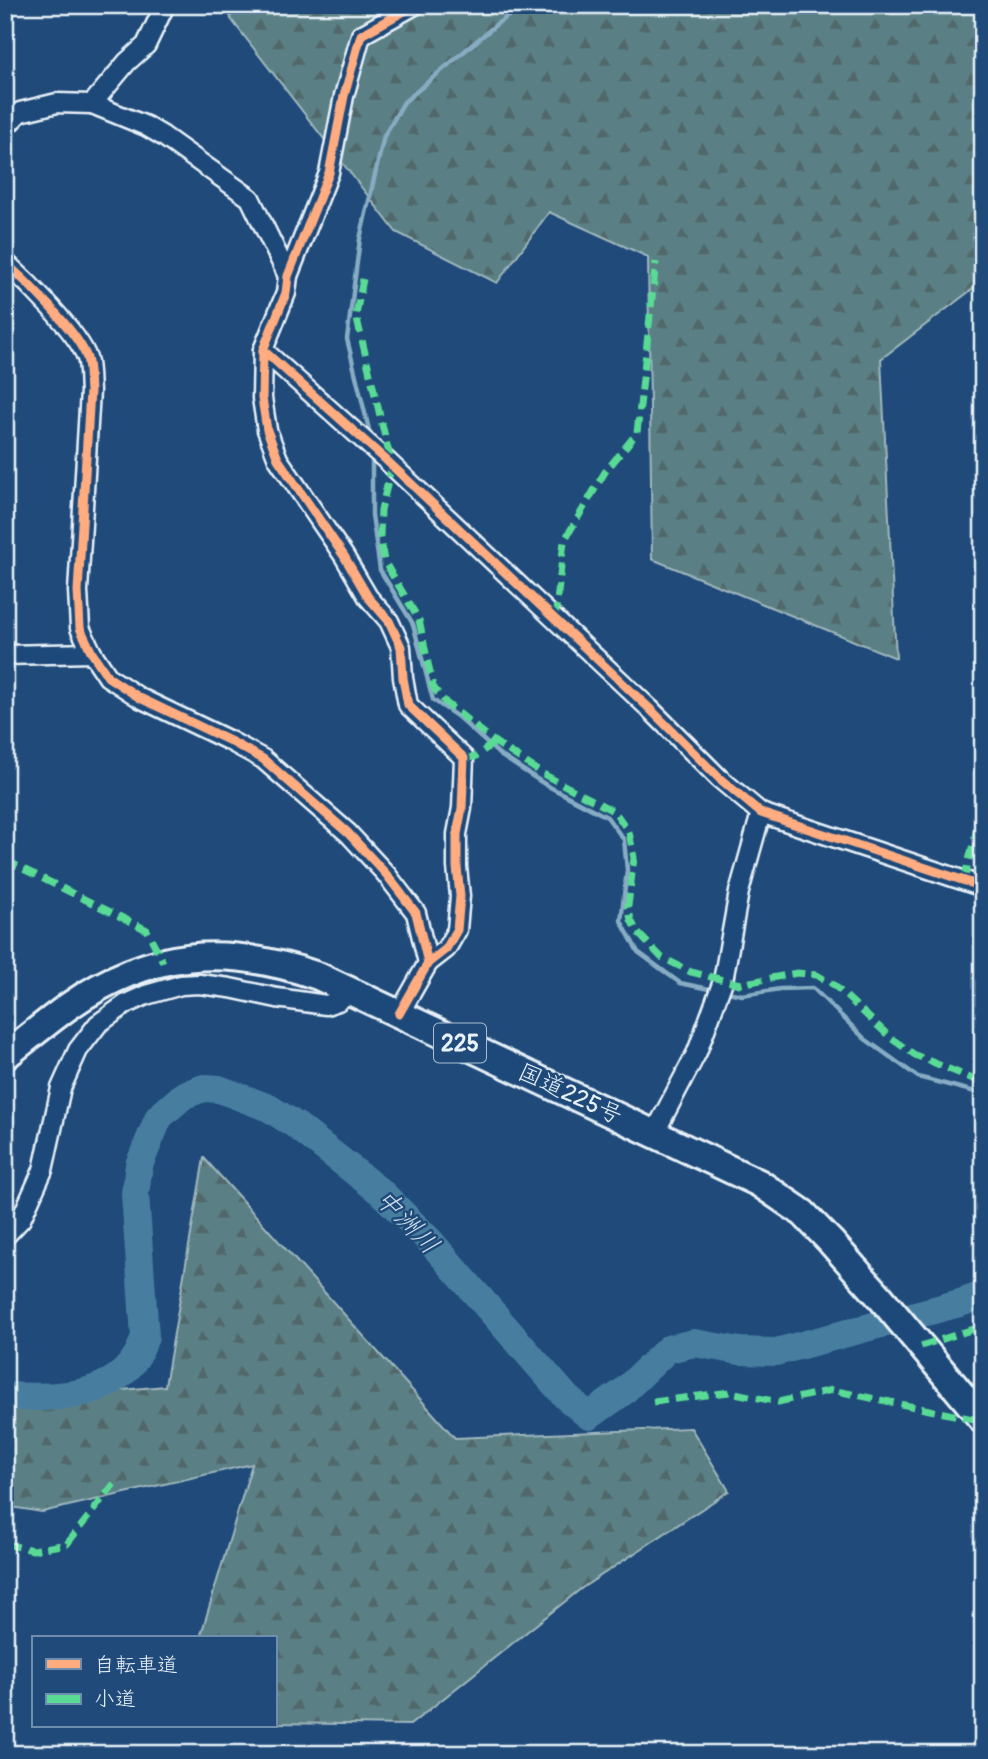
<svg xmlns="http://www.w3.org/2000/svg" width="988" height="1759" font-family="Pangolin,'Klee One',sans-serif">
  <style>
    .forest { fill: url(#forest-firs); stroke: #a1b8be; stroke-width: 2 }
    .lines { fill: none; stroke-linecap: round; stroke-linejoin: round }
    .stream { stroke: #87acc3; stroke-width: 4.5 }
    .river { stroke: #467ea0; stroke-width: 28 }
    .minor-casing { stroke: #e8f1f8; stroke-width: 23 }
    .highway-casing { stroke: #e8f1f8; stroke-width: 32 }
    .minor { stroke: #1f4a7a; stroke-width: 18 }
    .highway { stroke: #1f4a7a; stroke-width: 26 }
    .quiet { stroke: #5adb95; stroke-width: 7; stroke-dasharray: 14 7; stroke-linecap: butt }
    .cycleway-casing { stroke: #1f4a7a; stroke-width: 13 }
    .cycleway { stroke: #ffac80; stroke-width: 9 }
    .labels { text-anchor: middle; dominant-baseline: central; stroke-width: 5; stroke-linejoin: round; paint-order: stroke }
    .shield { fill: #1f4a7a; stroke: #acbfd2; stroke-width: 2 }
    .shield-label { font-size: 23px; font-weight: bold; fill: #e8f1f8 }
    .street-label { font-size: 24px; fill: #e8f1f8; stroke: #1f4a7a }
    .water-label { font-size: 26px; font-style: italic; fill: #d0e0eb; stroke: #1f4a7a }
  </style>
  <defs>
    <pattern id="forest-firs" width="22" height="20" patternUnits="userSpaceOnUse" patternTransform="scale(1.75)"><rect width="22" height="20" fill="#5a8085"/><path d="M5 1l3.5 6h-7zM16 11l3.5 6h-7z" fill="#51676a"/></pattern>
  </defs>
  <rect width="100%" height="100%" fill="#1f4a7a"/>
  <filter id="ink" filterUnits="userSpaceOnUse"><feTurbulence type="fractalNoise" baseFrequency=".0143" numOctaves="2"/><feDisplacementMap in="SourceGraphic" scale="14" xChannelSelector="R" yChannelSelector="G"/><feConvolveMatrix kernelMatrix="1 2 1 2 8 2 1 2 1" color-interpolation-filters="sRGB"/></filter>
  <g filter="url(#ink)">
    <!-- forest -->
    <g class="forest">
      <path d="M228 5H983V281L881 359 896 658 652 559 648 257 549 212 497 283 396 232 231 19Z"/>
      <path d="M204 1158 455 1438 691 1428 729 1491 582 1588 410 1725 275 1723V1638H200L252 1464 42 1512 5 1506V1401L165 1386Z"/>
    </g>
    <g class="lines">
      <!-- stream -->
      <g class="stream">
        <path d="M372 442 347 339 360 239 384 136 404 102 498 23 524 5"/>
        <path d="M372 454V515L380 570 413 624 433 700 458 717 500 755 546 785 607 817 624 840 627 870 621 921 638 952 680 983 714 990"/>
        <path d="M723 991 742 995 780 989 813 988 865 1039 918 1077 983 1094"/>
      </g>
      <!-- river -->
      <path class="river" d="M5 1396C59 1399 128 1399 145 1336L135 1194 139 1165 159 1117 184 1095 204 1088 219 1089 269 1108 297 1126 383 1194 430 1241 567 1398 589 1416 623 1392 668 1349 694 1343 740 1351 776 1352 960 1303 983 1295"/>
      <defs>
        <g id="minor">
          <path d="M415 5 361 35 344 96 329 173 288 276 286 293 263 350 262 398 267 430 278 459 344 556 368 597 389 621 401 647 403 678 408 705 464 758 462 808 457 834V867L460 896 457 930 446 949 428 963"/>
          <path d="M92 104 146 126 163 136 250 198 288 276"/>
          <path d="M5 127 20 112 57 103 92 104 127 62 146 45 165 5"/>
          <path d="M5 262C26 281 78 332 87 358 90 368 89 381 90 391L78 591 80 628 92 653 108 677 140 698 230 741 263 759 348 833 386 874 416 913 428 963 399 1014"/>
          <path d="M263 350 386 460 650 709 719 778 761 813 983 887"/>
          <path d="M5 655 92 653"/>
          <path d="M654 1134 697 1052 723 981 739 892 761 813"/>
          <path d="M5 1236 21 1219 43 1170 61 1088 78 1050 98 1024 126 1004 146 995 181 985 199 984 230 988 277 998 326 1005 338 1001 351 991"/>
        </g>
        <path id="highway" d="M5 1056C26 1039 47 1022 69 1006 150 949 226 944 318 976L759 1183 803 1213 830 1241 881 1298 983 1420"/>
      </defs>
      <!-- minor casing -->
      <use href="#minor" class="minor-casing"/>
      <!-- highway casing -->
      <use href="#highway" class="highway-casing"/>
      <!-- minor -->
      <use href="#minor" class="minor"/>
      <!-- highway -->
      <use href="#highway" class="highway"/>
      <!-- quiet -->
      <g class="quiet">
        <path d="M363 279 356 315 392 466 381 510 380 537 384 561 419 620 433 687 446 703 495 742 543 774 615 812 629 832 634 858 628 906 631 920 637 932 661 957 691 972 740 984 797 973 817 975 834 985 892 1039 915 1055 983 1083"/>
        <path d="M555 619 564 541 605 472 637 433 656 262"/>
        <path d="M464 758 475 757 495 742"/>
        <path d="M5 860 147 930 163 962"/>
        <path d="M964 880 983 805"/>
        <path d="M921 1346 983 1326"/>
        <path d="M653 1402 730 1392 778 1402 832 1390 983 1421"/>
        <path d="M5 1544 33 1550 67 1544 114 1484"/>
      </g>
      <defs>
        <g id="cycleway">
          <path d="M415 5 361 35 344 96 329 173 288 276 286 293 263 350 262 398 267 430 278 459 344 556 368 597 389 621 401 647 403 678 408 705 464 758 462 808 457 834V867L460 896 457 930 446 949 428 963"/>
          <path d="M5 262C26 281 78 332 87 358 90 368 89 381 90 391L78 591 80 628 92 653 108 677 140 698 230 741 263 759 348 833 386 874 416 913 428 963 399 1014"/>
          <path d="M263 350 386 460 650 709 719 778 761 813 983 887"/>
        </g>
      </defs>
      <!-- cycleway casing -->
      <use href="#cycleway" class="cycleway-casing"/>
      <!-- cycleway -->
      <use href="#cycleway" class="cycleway"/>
    </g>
  </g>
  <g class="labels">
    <!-- shield labels -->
    <rect class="shield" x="434" y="1023.5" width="52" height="39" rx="5"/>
    <g class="shield-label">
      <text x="460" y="1043">225</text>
    </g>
    <!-- street labels -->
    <g class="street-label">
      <text transform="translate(570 1094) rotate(25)">国道225号</text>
    </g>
    <!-- water labels -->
    <g class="water-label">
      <text transform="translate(407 1222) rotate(46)">中洲川</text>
    </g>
  </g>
  <!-- margin -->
  <rect width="988" height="1759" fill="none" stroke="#1f4a7a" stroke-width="28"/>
  <rect x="14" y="14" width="960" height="1731" fill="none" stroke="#e8f1f8" stroke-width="2.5" filter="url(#ink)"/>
  <!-- legend -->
  <rect x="32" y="1636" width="245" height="91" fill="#1f4a7a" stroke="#6f8dac" stroke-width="2"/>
  <rect x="46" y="1659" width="35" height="10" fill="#ffac80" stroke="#6f8dac" stroke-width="2"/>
  <text x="94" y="1672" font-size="21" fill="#e8f1f8">自転車道</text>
  <rect x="46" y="1694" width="35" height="10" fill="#5adb95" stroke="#6f8dac" stroke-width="2"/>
  <text x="94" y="1706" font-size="21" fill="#e8f1f8">小道</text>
</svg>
